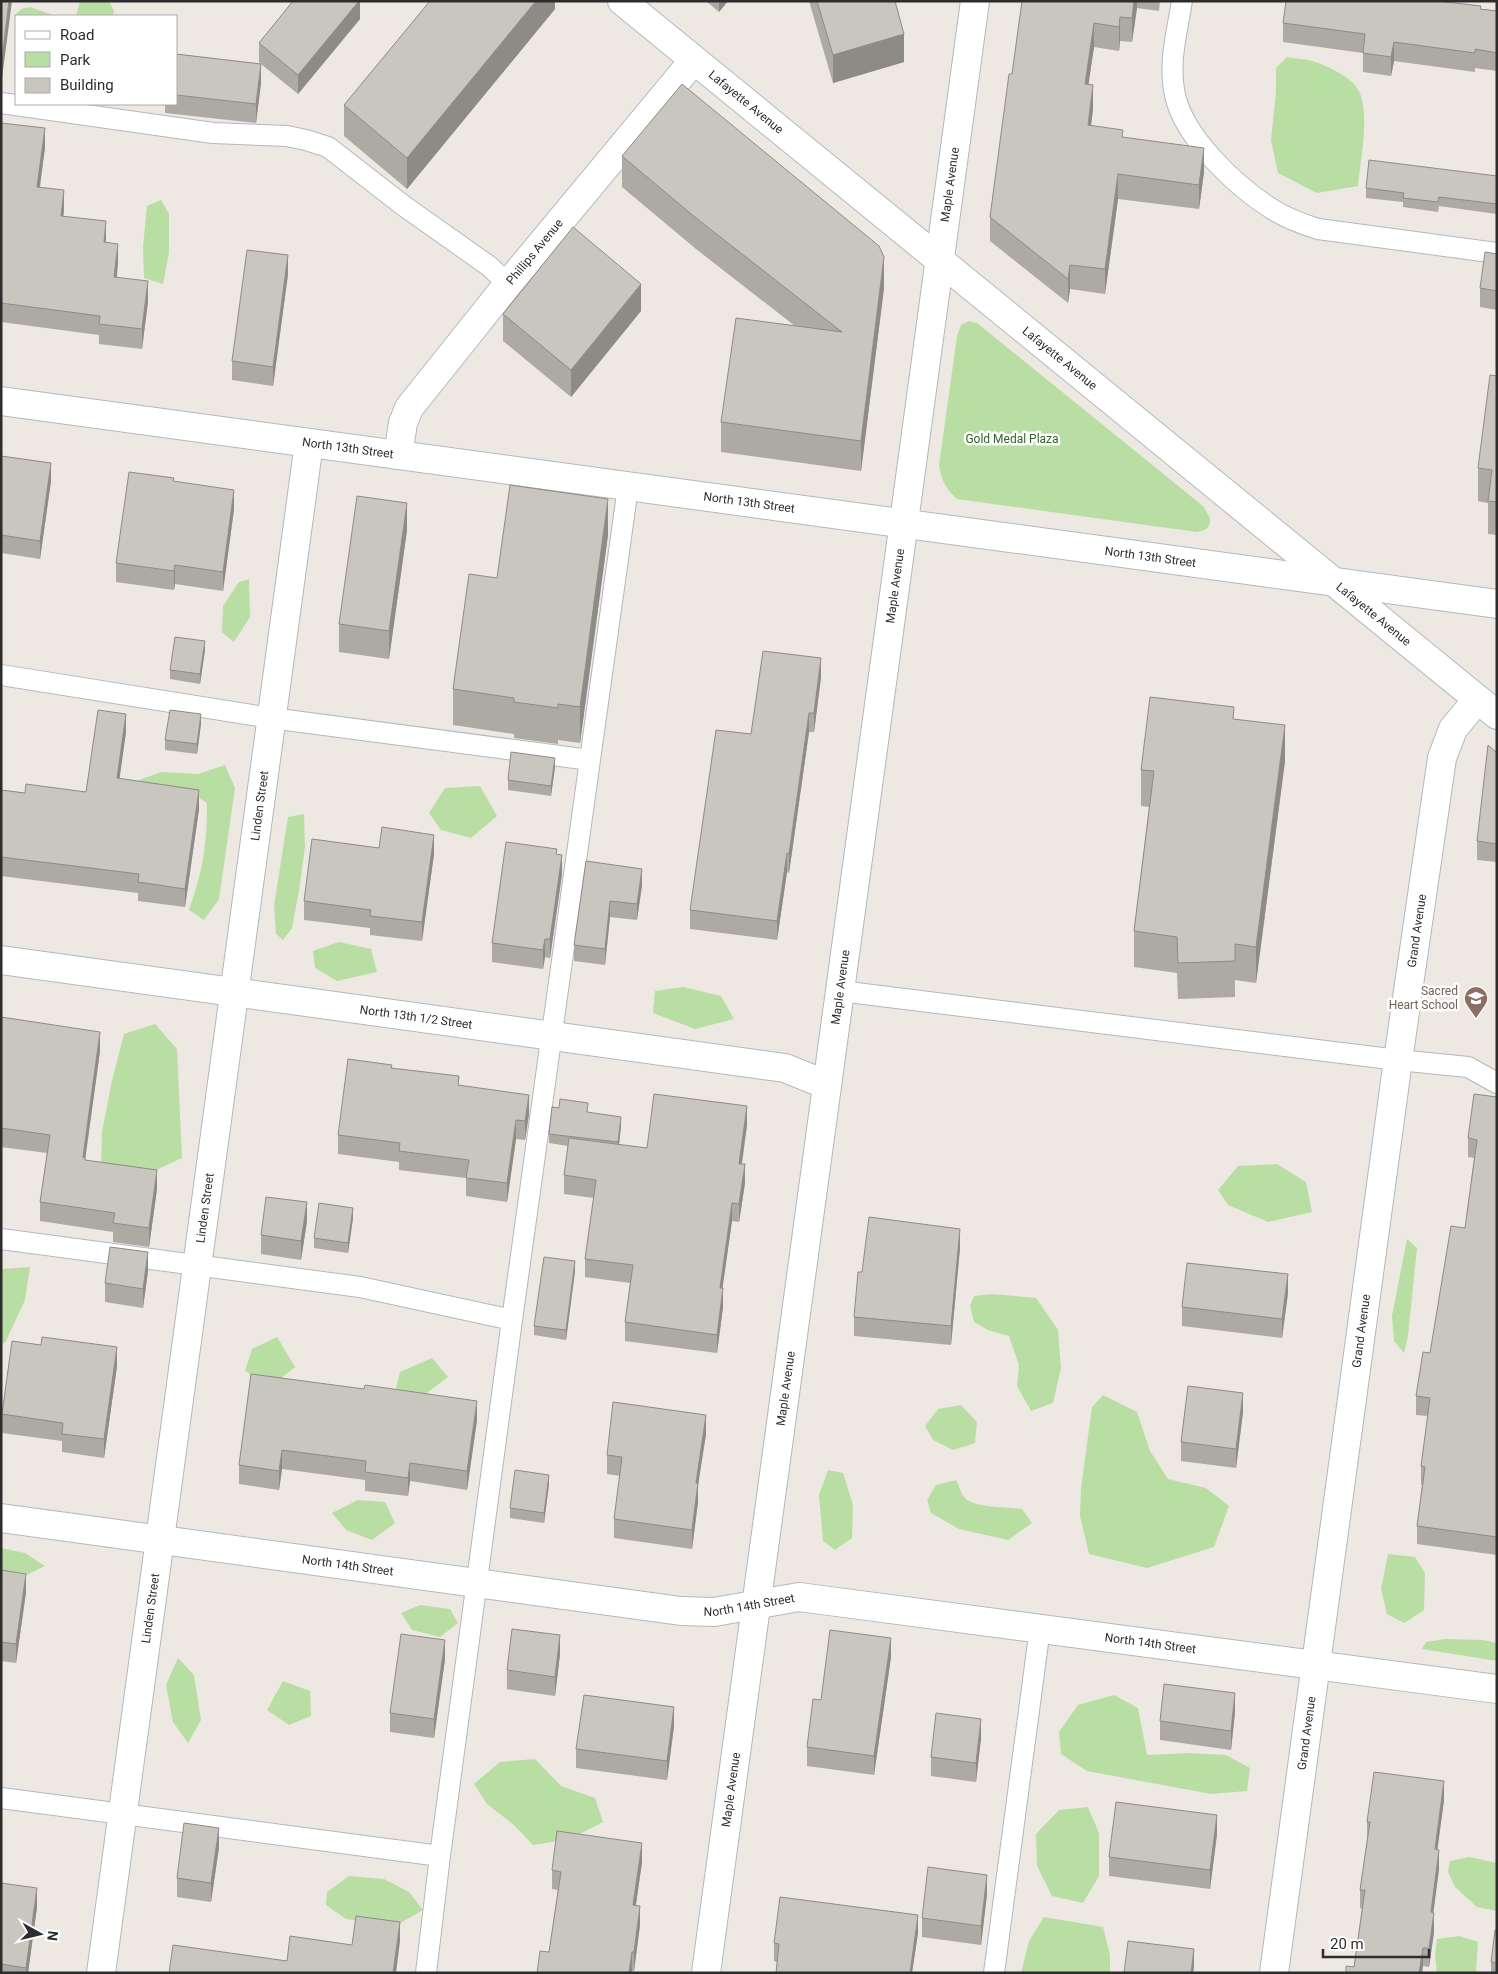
<svg xmlns="http://www.w3.org/2000/svg" width="1498" height="1974" viewBox="0 0 1498 1974" font-family="Roboto,sans-serif">
  <style>
    .green { fill: #b9dea3 }
    .lines { fill: none; stroke-linecap: round; stroke-linejoin: round }
    .lane-casing { stroke: #b5b7bf; stroke-width: 22 }
    .street-casing { stroke: #b5b7bf; stroke-width: 30 }
    .secondary-casing { stroke: #b5b7bf; stroke-width: 30 }
    .lane { stroke: #fff; stroke-width: 20 }
    .street { stroke: #fff; stroke-width: 28 }
    .secondary { stroke: #fff; stroke-width: 28 }
    .wall { fill: #adaaa4 }
    .shaded-wall { fill: #8d8b86 }
    .building { fill: #c9c6bf; stroke: #8d8b86 }
    .labels { text-anchor: middle; dominant-baseline: central; stroke-width: 5; stroke-linejoin: round; paint-order: stroke }
    .street-label { font-size: 12px; fill: #2d2d2d; stroke: #fff }
    .park-label { font-size: 12px; fill: #316522; stroke: #fff }
    .education-label { font-size: 12px; fill: #785e54; stroke: #fff; text-anchor: end }
  </style>
  <rect width="100%" height="100%" fill="#ede8e1"/>
  <path class="green" d="M80,1H109L114,11L113,16H76Z
    M30,7L53,15L54,16H16V21L15,15L21,9Z
    M1287,57C1297,59 1309,59 1318,63C1330,67 1345,75 1354,84C1373,103 1360,161 1358,186L1317,193L1278,173L1271,140L1276,92V68Z
    M161,200L169,214V253L163,284L144,278L143,247L147,206Z
    M969,321L977,323L1203,506L1210,518C1211,528 1205,531 1197,532L957,499C946,489 942,481 939,466L957,336L961,325Z
    M249,579L250,617L234,642L222,632L223,606L239,582Z
    M225,765L235,788L219,899L204,920L189,910C203,870 207,845 207,803L191,792L160,793L139,780L161,772L198,774Z
    M480,786L497,816L471,838L441,830L429,813L445,788Z
    M304,814L305,847L299,891L292,928L283,940L276,934L274,906L288,817Z
    M339,942L371,949L377,972L337,981L315,968L313,951Z
    M683,987L721,996L734,1019L695,1029L653,1013L655,991Z
    M155,1024L177,1049L182,1158L150,1173L101,1167L102,1132L111,1085L124,1034Z
    M1277,1164L1306,1182L1312,1212L1268,1222L1228,1205L1218,1190L1238,1166Z
    M1407,1239L1417,1248L1408,1336L1404,1353L1394,1341L1392,1316Z
    M30,1267L25,1300L5,1343L1,1344V1269Z
    M992,1294L1036,1298L1058,1330L1061,1368L1053,1403L1031,1411L1017,1386L1019,1365L1009,1336L988,1330L974,1322L970,1306L974,1296Z
    M277,1337L295,1367L270,1387L245,1371L252,1349Z
    M432,1358L448,1377L412,1404L396,1388L400,1372Z
    M1103,1395L1137,1412L1150,1451L1168,1479L1206,1488L1229,1506L1214,1547L1147,1568L1089,1554L1080,1516L1081,1488L1092,1407Z
    M961,1405L977,1422L975,1443L953,1450L933,1440L925,1426L938,1409Z
    M828,1470L843,1473L853,1505L852,1538L835,1550L823,1541L819,1495Z
    M956,1480C959,1486 961,1494 965,1498C974,1508 1008,1507 1022,1509L1032,1523L1008,1540L959,1529L931,1513L927,1500L936,1485Z
    M358,1500L385,1502L395,1523L372,1540L346,1530L332,1513Z
    M1,1548L25,1553L45,1566L20,1578L1,1576Z
    M1388,1554L1415,1557L1425,1573L1424,1610L1404,1623L1387,1614L1381,1589Z
    M420,1605L450,1609L458,1623L440,1637L412,1630L401,1613Z
    M1445,1639L1483,1640L1497,1643V1661L1422,1649L1426,1642Z
    M178,1658L194,1675L201,1720L188,1743L173,1722L166,1685Z
    M283,1681L310,1691L311,1716L289,1725L267,1710Z
    M1114,1695L1138,1708L1147,1755L1190,1753L1226,1755L1250,1768L1247,1791L1211,1794L1087,1771L1061,1754L1059,1732L1078,1705Z
    M535,1759L561,1786L595,1798L603,1822L570,1839L533,1845L513,1824L487,1804L474,1784L500,1762Z
    M1088,1807L1099,1833V1876L1083,1903L1052,1896L1037,1866L1036,1834L1059,1810Z
    M1469,1857L1497,1863V1911L1477,1907L1455,1887L1448,1872L1450,1861Z
    M349,1876L384,1879L409,1892L423,1910L395,1926L346,1919L326,1905L327,1892Z
    M1044,1917L1103,1927L1110,1955V1973H1021L1029,1941Z
    M1459,1936L1478,1942L1476,1970L1478,1973H1437L1435,1955L1437,1939Z"/>
  <g class="lines">
    <g class="lane-casing">
      <path id="lane" d="M1182,1C1177,32 1168,64 1175,95C1184,138 1237,187 1272,209C1286,218 1302,224 1318,229L1497,253
        M1,103L213,133L287,136L306,140L328,147L404,206L489,266L508,284
        M1,675L271,718L590,760
        M840,991L1398,1060L1468,1067L1497,1083
        M1,1239L360,1287L512,1320
        M1,1798L440,1856
        M426,1973L440,1856L512,1320L628,487
        M994,1973L1040,1628"/>
    </g>
    <g class="street-casing">
      <g id="street">
        <path id="s1" d="M398,455L403,423L409,408L508,284L694,60"/>
        <path id="s2" d="M1,960L785,1068L827,1085"/>
        <path id="s3" d="M1,1518L681,1611L714,1612L799,1597L1497,1689"/>
        <path id="s4" d="M101,1973L309,443"/>
        <path id="s5" d="M1274,1973L1398,1060L1442,758L1453,729L1477,700"/>
      </g>
    </g>
    <g class="secondary-casing">
      <g id="secondary">
        <path id="s6" d="M622,1L1497,715"/>
        <path id="s7" d="M1,401L1497,604"/>
        <path id="s8" d="M706,1973L975,1"/>
      </g>
    </g>
    <use href="#lane" class="lane"/>
    <use href="#street" class="street"/>
    <use href="#secondary" class="secondary"/>
  </g>
  <path class="wall" d="M360,1V19L298,94L261,64V83L256,123L165,113V104H176V54L261,64L259,62V43Z
    M555,1V9L407,189L344,136V105Z
    M706,1H728L719,12Z
    M809,1H895L904,62L833,83Z
    M1022,1H1160L1159,11L1137,8L1132,42L1120,41L1119,51L1094,47L1088,84L1093,109L1091,126L1123,137L1204,172L1199,209L1118,199L1105,294L1070,289L1068,303L990,241V217L1012,74Z
    M1481,9L1497,11V71L1475,68V72L1394,61L1391,76L1363,72V53L1283,42V23Z
    M1,123L45,147L40,187L64,210L63,217L106,242L118,263L117,277L148,301L142,349L99,344V335L1,322Z
    M622,156L884,288L861,471L721,452V422L795,326L696,249L622,187Z
    M1497,176V214L1439,206L1438,212L1403,207V202L1366,198V188Z
    M1497,254V310L1480,307V288Z
    M288,274L273,386L232,380V361Z
    M641,311L571,397L503,341V314Z
    M1497,376V535L1488,534V503L1478,501V468Z
    M1,456L51,481L40,559L1,553Z
    M174,481L234,509L223,591L175,584L174,590L116,582V563Z
    M407,530L389,659L339,652V624Z
    M608,535L580,743L558,740V744L514,738V734L453,725V689L497,578Z
    M205,650L200,684L170,679V670Z
    M821,677L814,732H809L789,873L787,872L777,940L690,929V910L751,734Z
    M1234,719L1285,761L1256,983L1235,980V997L1178,999L1177,973L1134,967V931L1149,807L1141,806V770Z
    M201,724L197,754L165,750V740Z
    M126,732L119,779L199,809L185,907L138,901V893L1,876V790L25,793L86,792Z
    M1497,753V862L1477,860V841Z
    M555,767L551,796L508,790V780Z
    M379,848L434,854L422,941L370,935V928L304,920V901Z
    M557,854L562,874L550,958L545,957L543,969L492,962V943Z
    M586,861L642,885L637,920L610,917L605,965L574,961V945Z
    M1,1017L100,1051L85,1160L157,1189L149,1247L113,1242V1232L40,1221V1202L47,1153L1,1147Z
    M392,1068L459,1085L529,1114L525,1140L516,1139L507,1202L466,1196V1178L399,1170V1162L338,1154V1135Z
    M1497,1097V1555L1417,1544V1526L1422,1485H1421V1466L1428,1416L1416,1415V1396L1430,1353L1465,1228L1474,1158L1468,1157V1138Z
    M588,1112L621,1126L619,1145L647,1148L747,1125L742,1164L745,1183L739,1222L732,1221L722,1288L723,1307L717,1353L625,1341V1322L630,1283L585,1277V1259L594,1198L564,1194V1175L568,1146L549,1143V1134Z
    M353,1218L348,1253L314,1248V1238Z
    M307,1221L301,1260L261,1254V1235Z
    M960,1248L951,1345L854,1336V1317L862,1272Z
    M148,1271L143,1308L105,1302V1283Z
    M575,1271L566,1340L534,1335V1326Z
    M1288,1293L1282,1338L1182,1326V1307Z
    M117,1366L104,1458L62,1452V1441L2,1433V1414Z
    M251,1374L477,1420L467,1490L410,1481L408,1496L365,1491V1480L282,1469L279,1490L239,1484V1465Z
    M1243,1412L1236,1468L1181,1461V1442Z
    M706,1434L698,1485V1502L692,1549L614,1538V1519L620,1476L607,1474V1455Z
    M549,1484L544,1523L510,1518V1508Z
    M1,1570L26,1592L16,1663L1,1661Z
    M560,1654L555,1696L507,1689V1670Z
    M891,1657L874,1775L807,1766V1747L821,1700Z
    M445,1659L434,1738L390,1732V1713Z
    M1235,1712L1231,1750L1160,1740V1721Z
    M674,1726L667,1780L576,1768V1749Z
    M981,1738L976,1782L931,1776V1757Z
    M1444,1800L1437,1849L1439,1869L1433,1913L1434,1932L1429,1967L1423,1966L1422,1973H1346L1354,1967L1362,1909L1360,1908V1890L1367,1840V1822Z
    M1217,1834L1210,1889L1109,1876V1857Z
    M219,1847L211,1902L177,1897V1878Z
    M642,1862L636,1905L640,1925L634,1971H632V1973H537L549,1952L558,1890L552,1889V1870Z
    M1,1883L37,1907L28,1973H1Z
    M987,1894L981,1945L922,1937V1918Z
    M1497,1930V1973L1491,1972V1962Z
    M918,1933L912,1973H776L777,1962L774,1961V1943Z"/>
  <path class="shaded-wall" d="M9,1H12L1,86V67Z
    M359,1H360V19L298,94V75Z
    M536,1H555V9L407,189V158Z
    M719,1H728L719,12Z
    M1134,1H1137V8L1132,42V18Z
    M1120,17V41L1119,51V27Z
    M1094,23V47L1085,108V84Z
    M904,34V62L833,83V55Z
    M1394,42V61L1391,76V57Z
    M261,64V83L256,123V104Z
    M1093,85V109L1088,149V125Z
    M45,128V147L37,207V187Z
    M1204,148V172L1199,209V185Z
    M1118,174V199L1105,294V269Z
    M64,190V210L61,236V216Z
    M106,221V241L104,261V242Z
    M118,244V263L114,297V277Z
    M288,255V274L273,386V367Z
    M884,257V288L861,471V441Z
    M1070,265V289L1068,303V279Z
    M148,281V301L142,349V329Z
    M641,284V311L571,397V370Z
    M51,463V481L40,559V541Z
    M234,490V509L223,591V572Z
    M608,499V535L580,743V707Z
    M407,503V530L389,659V631Z
    M175,565V584L174,590V571Z
    M205,641V650L200,684V674Z
    M821,658V677L814,732V713Z
    M809,713V732L789,873V854Z
    M126,714V732L117,797V778Z
    M201,714V724L197,754V744Z
    M1285,725V761L1256,983V947Z
    M555,758V767L551,796V786Z
    M199,790V809L185,907V889Z
    M434,835V854L422,941V922Z
    M787,853V872L777,940V921Z
    M562,855V874L550,958V939Z
    M642,869V885L637,920V904Z
    M610,901V917L605,965V949Z
    M545,939V957L543,969V950Z
    M100,1032V1051L85,1160L83,1157Z
    M529,1095V1114L525,1140V1121Z
    M747,1106V1125L739,1182V1164Z
    M621,1117V1126L618,1152V1142Z
    M516,1120V1139L507,1202V1183Z
    M745,1164V1183L739,1222V1204Z
    M157,1170V1189L149,1247V1228Z
    M307,1202V1221L301,1260V1241Z
    M732,1203V1221L720,1306V1288Z
    M353,1208V1218L348,1253V1243Z
    M960,1229V1248L951,1345V1326Z
    M148,1252V1271L143,1308V1289Z
    M575,1261V1271L566,1340V1330Z
    M1288,1274V1293L1282,1338V1319Z
    M723,1288V1307L717,1353V1335Z
    M117,1347V1366L104,1458V1439Z
    M1243,1393V1412L1236,1468V1449Z
    M477,1401V1420L467,1490V1471Z
    M706,1415V1434L698,1485V1502L692,1549V1530L696,1483Z
    M282,1450V1469L279,1490V1471Z
    M410,1463V1481L408,1496V1478Z
    M549,1475V1484L544,1523V1513Z
    M26,1574V1592L16,1663V1644Z
    M560,1635V1654L555,1696V1677Z
    M891,1638V1657L874,1775V1756Z
    M445,1640V1659L434,1738V1719Z
    M1235,1693V1712L1231,1750V1731Z
    M674,1707V1726L667,1780V1761Z
    M981,1719V1738L976,1782V1763Z
    M1444,1781V1800L1435,1868V1849Z
    M1217,1815V1834L1210,1889V1870Z
    M219,1828V1847L211,1902V1883Z
    M642,1843V1862L633,1924V1905Z
    M1439,1850V1869L1431,1931V1912Z
    M987,1875V1894L981,1945V1926Z
    M37,1888V1907L28,1973H26V1968Z
    M640,1906V1925L634,1971V1952Z
    M1434,1913V1932L1429,1967V1948Z
    M918,1915V1933L912,1973H910Z
    M400,1922V1941L396,1973H393Z
    M1423,1948V1966L1422,1973H1419Z
    M1194,1949V1968L1193,1973H1191Z
    M632,1952V1973H629Z"/>
  <path class="building" d="M1,1H9L1,67Z
    M293,1H359L298,75L259,43Z
    M430,1H536L407,158L344,105Z
    M817,1H895L904,34L833,55Z
    M1022,1H1134L1132,18L1120,17L1119,27L1094,23L1085,84L1093,85L1088,125L1123,130L1122,137L1204,148L1199,185L1118,174L1105,269L1070,265L1068,279L990,217L1009,74H1012Z
    M1286,1H1438L1481,6L1480,9L1497,11V53L1475,49V53L1394,42L1391,57L1363,53L1365,34L1283,23Z
    M176,54L261,64L256,104L176,95Z
    M682,84L879,246L884,257L861,441L721,422L736,318L842,332L696,218L622,156Z
    M1,123L45,128L37,187L64,190L61,216L106,221L104,242L118,244L114,277L148,281L142,329L99,324L100,316L1,303Z
    M1369,160L1497,176V204L1439,197L1438,202L1403,198L1404,193L1366,188Z
    M573,227L641,284L571,370L503,314Z
    M247,250L288,255L273,367L232,361Z
    M1485,252L1497,254V291L1480,288Z
    M1490,375L1497,376V502L1488,501L1492,470L1478,468Z
    M1,456L51,463L40,541L1,535Z
    M129,472L174,478L173,481L234,490L223,572L175,565L174,571L116,563Z
    M510,485L608,499L580,707L558,704V708L514,702V698L453,689L469,574L497,578Z
    M357,496L407,503L389,631L339,624Z
    M175,637L205,641L200,674L170,670Z
    M763,651L821,658L814,713H809L789,854L787,853L777,921L690,910L716,730L751,734Z
    M1150,697L1234,707L1233,719L1285,725L1256,947L1235,944V961L1178,963L1177,937L1134,931L1154,771L1141,770Z
    M98,710L126,714L117,778L199,790L185,889L138,882L139,874L1,857V790L25,793L26,784L86,792Z
    M170,710L201,714L197,744L165,740Z
    M1488,745L1497,753V844L1477,841Z
    M511,752L555,758L551,786L508,780Z
    M382,827L434,835L422,922L370,916L371,910L304,901L312,839L379,848Z
    M506,842L557,849L556,854L562,855L550,939H545L543,950L492,943Z
    M586,861L642,869L637,904L610,901L605,949L574,945Z
    M1,1017L100,1032L83,1157L85,1158V1160L157,1170L149,1228L113,1223L115,1213L40,1202L50,1135L1,1128Z
    M348,1059L392,1065L391,1068L459,1076L458,1085L529,1095L525,1121L516,1120L507,1183L466,1178L469,1160L399,1151L400,1143L338,1135Z
    M654,1094L747,1106L739,1164H745L739,1204L732,1203L720,1288H723L717,1335L625,1322L633,1265L585,1259L596,1180L564,1175L569,1138L647,1148Z
    M1474,1094L1497,1097V1537L1417,1526L1425,1467L1421,1466L1430,1398L1416,1396L1423,1352L1430,1353L1451,1226L1465,1228L1477,1140L1468,1138Z
    M560,1099L588,1103L587,1112L621,1117L618,1142L549,1134L552,1107L559,1108Z
    M266,1197L307,1202L301,1241L261,1235Z
    M319,1203L353,1208L348,1243L314,1238Z
    M869,1217L960,1229L951,1326L854,1317L858,1272H862Z
    M110,1247L148,1252L143,1289L105,1283Z
    M544,1257L575,1261L566,1330L534,1326Z
    M1187,1263L1288,1274L1282,1319L1182,1307Z
    M42,1337L117,1347L104,1439L62,1434L63,1423L2,1414L12,1341L41,1345Z
    M251,1374L364,1389L365,1385L477,1401L467,1471L410,1463L408,1478L365,1472L366,1461L282,1450L279,1471L239,1465Z
    M1188,1386L1243,1393L1236,1449L1181,1442Z
    M613,1402L706,1415L696,1483H698L692,1530L614,1519L622,1457L607,1455Z
    M515,1470L549,1475L544,1513L510,1508Z
    M1,1570L26,1574L16,1644L1,1642Z
    M512,1629L560,1635L555,1677L507,1670Z
    M830,1630L891,1638L874,1756L807,1747L813,1699L821,1700Z
    M401,1634L445,1640L434,1719L390,1713Z
    M1164,1684L1235,1693L1231,1731L1160,1721Z
    M584,1695L674,1707L667,1761L576,1749Z
    M936,1713L981,1719L976,1763L931,1757Z
    M1374,1772L1444,1781L1435,1849L1439,1850L1431,1912L1434,1913L1429,1948H1423L1419,1973H1346V1966L1354,1967L1365,1890H1360L1370,1822H1367Z
    M1116,1802L1217,1815L1210,1870L1109,1857Z
    M184,1823L219,1828L211,1883L177,1878Z
    M557,1831L642,1843L633,1905L640,1906L634,1952H632L629,1973H537L540,1951L549,1952L561,1872L552,1870Z
    M928,1867L987,1875L981,1926L922,1918Z
    M1,1883L37,1888L26,1968L1,1964Z
    M780,1897L918,1915L910,1973H776L779,1944L774,1943Z
    M356,1916L400,1922L393,1973H169L173,1945L287,1961L290,1936L352,1945Z
    M1495,1930H1497V1963L1491,1962Z
    M1128,1941L1194,1949L1191,1973H1124Z"/>
  <defs>
    <g id="school-pin" transform="scale(1.25)"><path d="M0 17L-7.5 6A9.5 9.5 0 1 1 7.5 6Z" fill="#8d6e63" stroke="#fff"/><path d="M0-5L7-2L0 1L-7-2ZM-4 1L0 2.5L4 1V4Q0 6-4 4Z" fill="#fff"/></g>
  </defs>
  <g fill-rule="evenodd">
    <use href="#school-pin" x="1476" y="998"/>
  </g>
  <g class="labels">
    <g class="street-label">
      <text stroke="none"><textPath href="#s6" startOffset="160">Lafayette Avenue</textPath></text>
      <text stroke="none"><textPath href="#s8" startOffset="1805">Maple Avenue</textPath></text>
      <text stroke="none"><textPath href="#s1" startOffset="249">Phillips Avenue</textPath></text>
      <text stroke="none"><textPath href="#s6" startOffset="565">Lafayette Avenue</textPath></text>
      <text stroke="none"><textPath href="#s7" startOffset="350">North 13th Street</textPath></text>
      <text stroke="none"><textPath href="#s7" startOffset="755">North 13th Street</textPath></text>
      <text stroke="none"><textPath href="#s7" startOffset="1160">North 13th Street</textPath></text>
      <text stroke="none"><textPath href="#s8" startOffset="1400">Maple Avenue</textPath></text>
      <text stroke="none"><textPath href="#s6" startOffset="970">Lafayette Avenue</textPath></text>
      <text stroke="none"><textPath href="#s4" startOffset="1178">Linden Street</textPath></text>
      <text stroke="none"><textPath href="#s5" startOffset="1052">Grand Avenue</textPath></text>
      <text stroke="none"><textPath href="#s8" startOffset="995">Maple Avenue</textPath></text>
      <text stroke="none"><textPath href="#s2" startOffset="419">North 13th 1/2 Street</textPath></text>
      <text stroke="none"><textPath href="#s4" startOffset="772">Linden Street</textPath></text>
      <text stroke="none"><textPath href="#s5" startOffset="648">Grand Avenue</textPath></text>
      <text stroke="none"><textPath href="#s8" startOffset="590">Maple Avenue</textPath></text>
      <text stroke="none"><textPath href="#s3" startOffset="350">North 14th Street</textPath></text>
      <text stroke="none"><textPath href="#s3" startOffset="755">North 14th Street</textPath></text>
      <text stroke="none"><textPath href="#s4" startOffset="368">Linden Street</textPath></text>
      <text stroke="none"><textPath href="#s3" startOffset="1160">North 14th Street</textPath></text>
      <text stroke="none"><textPath href="#s5" startOffset="242">Grand Avenue</textPath></text>
      <text stroke="none"><textPath href="#s8" startOffset="185">Maple Avenue</textPath></text>
    </g>
    <g class="park-label">
      <text x="1012" y="439">Gold Medal Plaza</text>
    </g>
    <g class="education-label">
      <text x="1458" y="991">Sacred<tspan x="1458" dy="14">Heart School</tspan></text>
    </g>
  </g>
  <rect width="1498" height="1974" fill="none" stroke="#2d2d2d" stroke-width="5"/>
  <rect x="15" y="15" width="162" height="90" fill="#ffffff" stroke="#ababab"/>
  <rect x="25" y="31" width="25" height="8" fill="#ffffff" stroke="#ababab"/>
  <text x="60" y="40" font-size="15" fill="#2d2d2d">Road</text>
  <rect x="25" y="52" width="25" height="15" fill="#b9dea3" stroke="#ababab"/>
  <text x="60" y="65" font-size="15" fill="#2d2d2d">Park</text>
  <rect x="25" y="78" width="25" height="15" fill="#c9c6bf" stroke="#ababab"/>
  <text x="60" y="90" font-size="15" fill="#2d2d2d">Building</text>
  <g transform="translate(40 1934) rotate(98)" stroke="#ffffff" stroke-width="4" paint-order="stroke">
  <path d="M0-4L9 19L0 12L-9 19Z" fill="#2d2d2d"/>
  <text y="-8" font-size="14" font-weight="bold" text-anchor="middle" fill="#2d2d2d">N</text>
  </g>
  <path d="M1323 1949v8h106v-8" fill="none" stroke="#2d2d2d" stroke-width="2.5"/>
  <text x="1330" y="1949" font-size="15" fill="#2d2d2d" stroke="#ffffff" stroke-width="4" paint-order="stroke">20 m</text>
</svg>
